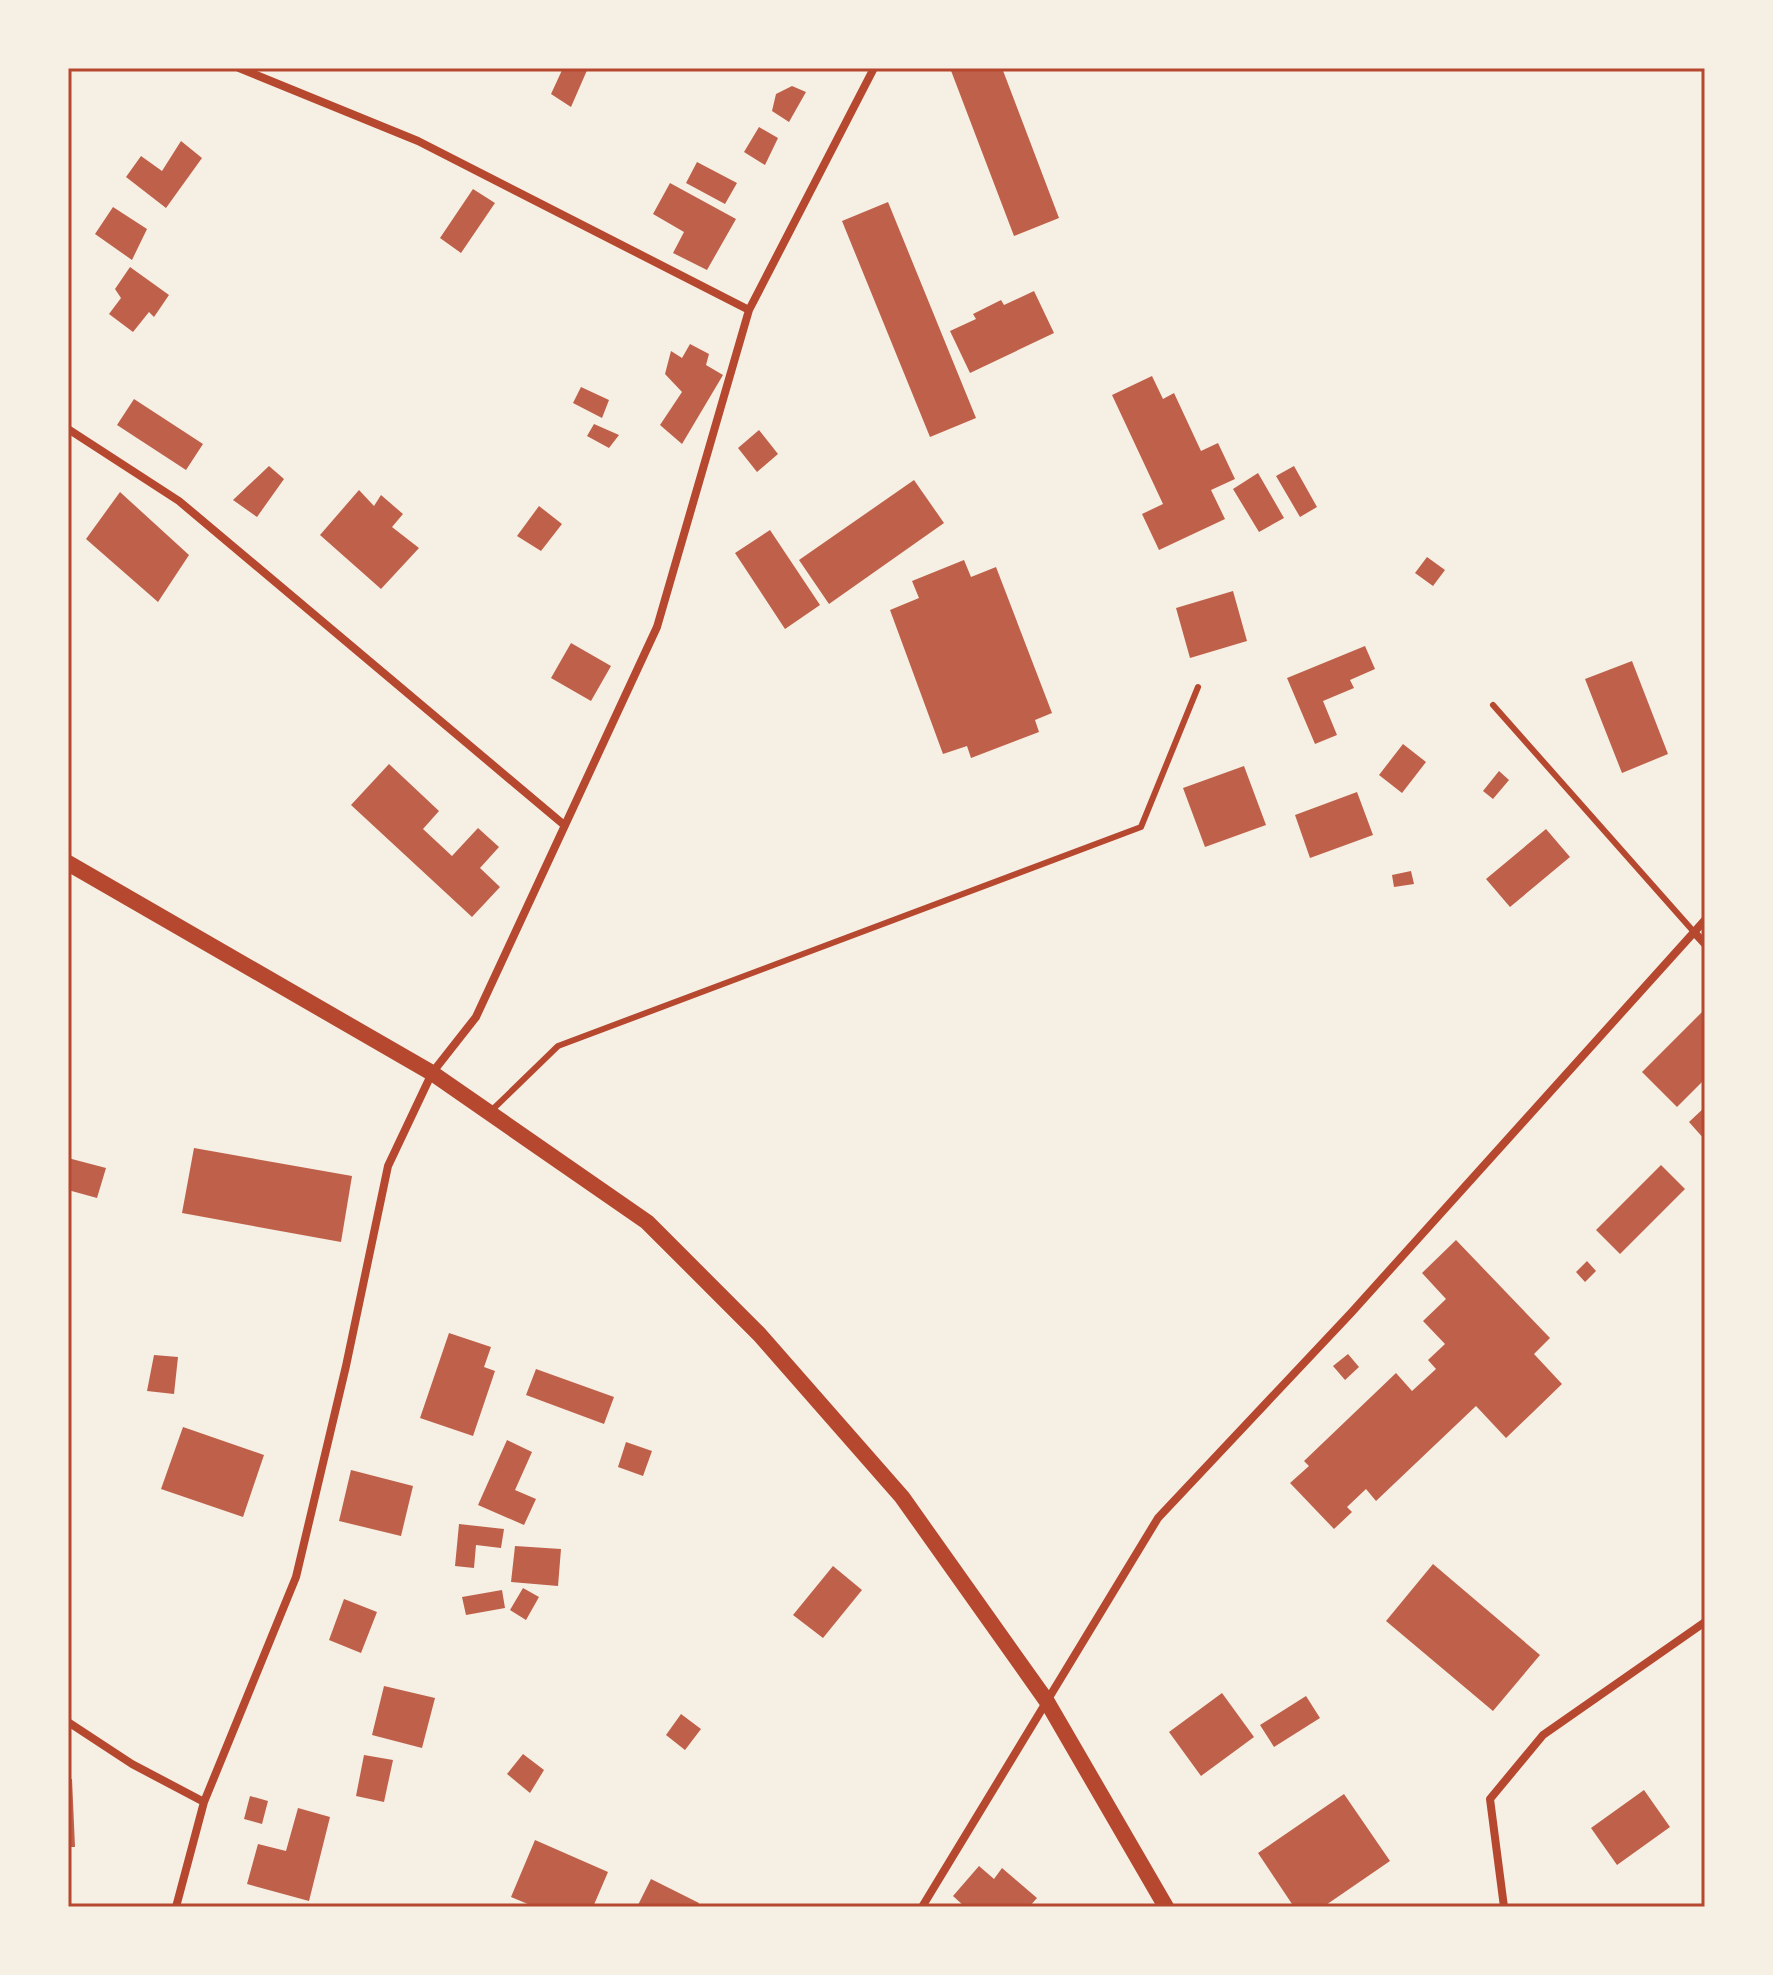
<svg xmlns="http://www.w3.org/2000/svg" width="1773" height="1975" viewBox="0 0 1773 1975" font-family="'DM Sans',sans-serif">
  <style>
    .building { fill: #bf614a }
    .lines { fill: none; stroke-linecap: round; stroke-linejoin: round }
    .service { stroke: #b5482f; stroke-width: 6 }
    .minor { stroke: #b5482f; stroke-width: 8 }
    .secondary { stroke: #b5482f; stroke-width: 16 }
    .neatline { fill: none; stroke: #b5482f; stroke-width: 3 }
  </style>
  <rect width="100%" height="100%" fill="#f6efe4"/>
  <path class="building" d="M563,68H588L571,107L551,94Z
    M950,68H1002L1059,218L1014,236Z
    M792,86L806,92L789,122L772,111L776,94Z
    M759,127L778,138L765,165L744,152Z
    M181,141L202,158L166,208L126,177L141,156L162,171Z
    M697,162L737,183L725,204L686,183Z
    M670,183L736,219L707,270L673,253L684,232L653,214Z
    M473,189L495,203L461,253L440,238Z
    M888,202L976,418L930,437L842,221Z
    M113,207L147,229L132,260L95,234Z
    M130,267L169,295L154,317L149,312L133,332L109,314L121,298L115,289Z
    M1034,291L1054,333L970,373L950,331L976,319L973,314L1001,300L1004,305Z
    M690,344L709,354L706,365L723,375L682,444L660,425L682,392L665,374L671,351L682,358Z
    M1152,376L1163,399L1174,393L1201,451L1218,443L1235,479L1211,490L1225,519L1159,550L1142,514L1163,504L1112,395Z
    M581,387L609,400L602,418L573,403Z
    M134,399L203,444L186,470L117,425Z
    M594,424L619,435L609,448L587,436Z
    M759,430L778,454L757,472L738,448Z
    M269,466L284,479L257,517L233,500Z
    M1294,466L1317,507L1300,517L1276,476Z
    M1258,473L1284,518L1259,532L1233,489Z
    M914,480L944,523L829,604L799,560Z
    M359,490L374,506L381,495L403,514L392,527L419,548L381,589L320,535Z
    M120,492L189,555L158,602L86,539Z
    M539,506L562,524L541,551L517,536Z
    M770,530L820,605L785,629L735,553Z
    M1427,557L1445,570L1433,586L1415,573Z
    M964,560L971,577L996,567L1052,713L1035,720L1039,732L971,758L967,746L943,754L890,610L919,598L912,581Z
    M1233,591L1247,641L1190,658L1176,608Z
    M571,643L611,666L591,701L551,678Z
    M1365,646L1375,669L1350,680L1354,688L1323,701L1337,735L1315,744L1287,678Z
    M1632,661L1668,754L1622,773L1585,679Z
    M1403,744L1426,762L1402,793L1379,775Z
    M389,764L439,811L423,829L452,856L478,828L499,847L480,868L500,887L472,917L351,805Z
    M1244,766L1266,825L1205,847L1183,788Z
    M1499,771L1509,780L1493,799L1483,791Z
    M1357,792L1373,835L1310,858L1295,815Z
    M1546,829L1570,857L1510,907L1486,879Z
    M1411,871L1414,884L1394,887L1392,875Z
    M1705,1009V1079L1677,1107L1642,1072Z
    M1705,1107V1140L1689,1122Z
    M194,1148L352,1176L341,1242L182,1213Z
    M68,1158L106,1168L97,1198L68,1190Z
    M1661,1165L1685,1189L1620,1254L1596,1230Z
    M1456,1240L1550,1338L1534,1354L1562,1384L1506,1438L1476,1406L1376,1501L1366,1489L1347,1507L1352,1512L1334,1529L1290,1483L1309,1466L1304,1461L1396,1373L1412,1391L1436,1369L1428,1360L1445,1344L1423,1321L1446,1299L1422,1273Z
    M1587,1261L1596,1271L1585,1282L1576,1272Z
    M449,1333L491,1347L484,1367L495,1371L473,1436L420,1418Z
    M1348,1354L1359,1367L1345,1380L1333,1366Z
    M154,1355L178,1357L174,1394L147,1391Z
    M536,1369L614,1397L604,1424L526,1395Z
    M183,1427L264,1455L243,1517L161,1489Z
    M507,1440L532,1452L515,1490L536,1499L524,1525L478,1505Z
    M626,1442L652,1451L643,1476L618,1467Z
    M351,1470L413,1486L401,1536L339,1521Z
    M459,1524L504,1529L501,1548L476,1545L474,1568L455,1566Z
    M515,1546L561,1549L558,1586L511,1582Z
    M1433,1564L1540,1655L1493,1711L1386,1621Z
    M833,1566L862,1590L823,1638L793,1615Z
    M523,1588L539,1597L526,1620L510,1610Z
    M502,1590L505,1608L466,1615L462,1597Z
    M344,1599L377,1612L361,1653L329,1640Z
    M384,1686L435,1698L422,1748L372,1735Z
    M1222,1693L1254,1737L1201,1776L1169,1732Z
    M1306,1696L1320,1718L1274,1747L1260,1725Z
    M681,1714L701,1729L685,1750L666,1735Z
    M523,1754L544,1770L530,1793L507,1774Z
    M364,1755L393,1760L384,1802L356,1796Z
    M68,1779H72L75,1847H68Z
    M1644,1790L1670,1827L1617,1865L1591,1828Z
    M1344,1794L1390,1861L1323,1907H1294L1258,1853Z
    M250,1796L268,1801L262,1824L244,1819Z
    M298,1808L330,1817L309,1901L247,1884L258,1844L286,1851Z
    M535,1840L608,1872L593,1907H535L511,1897Z
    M979,1866L994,1879L1002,1868L1037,1898L1029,1907H965L953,1896Z
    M651,1879L699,1903L697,1907H637Z"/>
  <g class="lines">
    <path class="service" d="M1493,705L1694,932
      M491,1111L558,1046L1141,827L1198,687"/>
    <path class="minor" d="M239,68L418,141L749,310
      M68,429L179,501L563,824
      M1694,932L1705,944
      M68,1722L132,1764L204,1802
      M176,1907L204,1802L296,1577L346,1366L388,1166L432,1073L476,1017L657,627L749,310L874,68
      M922,1907L1158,1518L1351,1313L1705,920
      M1504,1907L1490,1799L1543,1735L1705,1622"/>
    <path class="secondary" d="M68,863L432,1073L647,1222L759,1334L902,1497L1046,1700L1166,1907"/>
  </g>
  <rect width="1773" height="1975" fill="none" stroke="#f6efe4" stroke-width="140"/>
  <rect x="70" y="70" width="1633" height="1835" class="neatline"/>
</svg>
